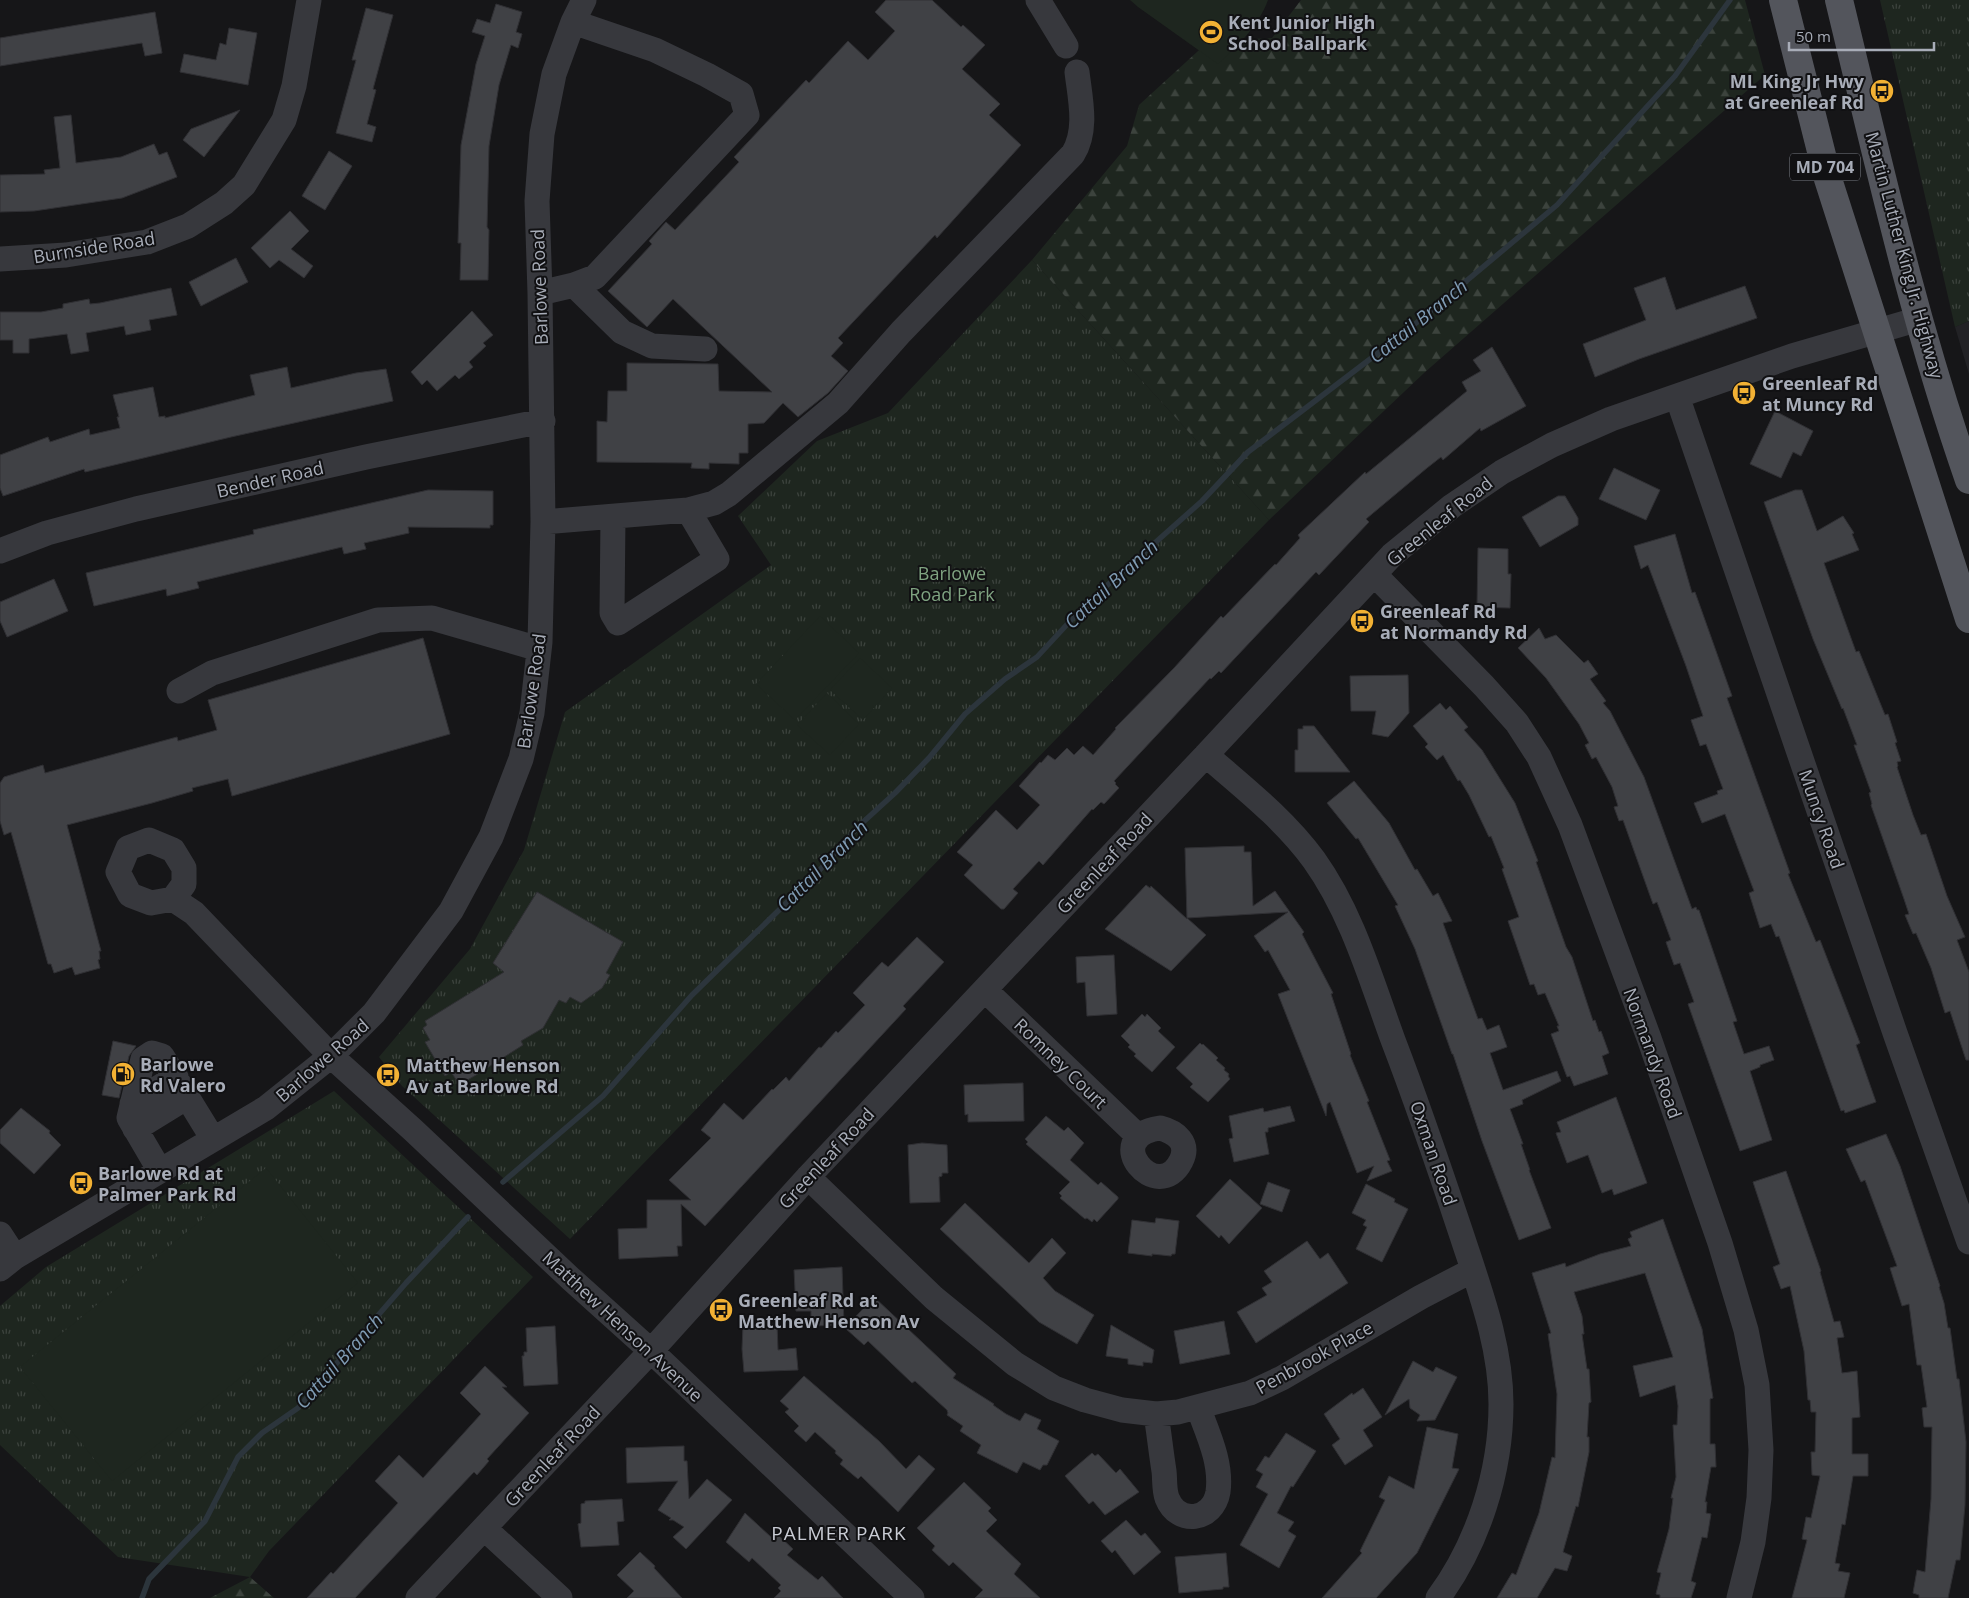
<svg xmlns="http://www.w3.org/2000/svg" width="1969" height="1598" viewBox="0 0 1969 1598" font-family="'Open Sans',sans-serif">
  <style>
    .built { fill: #222225 }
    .grass { fill: url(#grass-tufts) }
    .forest { fill: url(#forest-firs) }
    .pitch { fill: #1e261f }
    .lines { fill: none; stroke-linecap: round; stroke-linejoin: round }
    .stream { stroke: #2c353c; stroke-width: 5.5 }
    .building { fill: #404145; stroke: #303034 }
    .minor { stroke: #37383d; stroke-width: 25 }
    .major { stroke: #53555c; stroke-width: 28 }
    .labels { text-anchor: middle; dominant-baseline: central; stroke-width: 4; stroke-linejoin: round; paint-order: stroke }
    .shield { fill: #111113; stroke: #7b7e86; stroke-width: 1 }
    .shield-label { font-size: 16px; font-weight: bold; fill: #a8adb8 }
    .poi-label { font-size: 18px; font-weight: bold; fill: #a8adb8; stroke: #111113; text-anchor: start }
    .street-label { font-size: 18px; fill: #a8adb8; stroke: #111113 }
    .park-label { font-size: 18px; fill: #7fa381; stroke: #111113 }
    .water-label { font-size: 19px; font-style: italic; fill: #7f9bb3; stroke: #111113 }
    .neighbourhood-label { font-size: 19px; letter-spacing: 1px; fill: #c9ccd4; stroke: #111113 }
  </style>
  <defs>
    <pattern id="grass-tufts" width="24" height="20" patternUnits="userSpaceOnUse" patternTransform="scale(1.25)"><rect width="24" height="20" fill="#1e261f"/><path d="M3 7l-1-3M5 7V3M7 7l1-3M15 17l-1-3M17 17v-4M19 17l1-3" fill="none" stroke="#3c433d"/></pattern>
    <pattern id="forest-firs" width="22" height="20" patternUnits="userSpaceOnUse" patternTransform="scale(1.25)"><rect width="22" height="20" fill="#1e261f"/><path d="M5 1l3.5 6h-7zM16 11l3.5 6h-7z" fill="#3c433d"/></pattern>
  </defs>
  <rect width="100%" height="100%" fill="#161618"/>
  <path class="built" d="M1969,321V374L1955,327Z"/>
  <path class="grass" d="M1880,0H1969V321L1955,327Z
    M1032,260L1269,520L570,1239L402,1086L379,1057L470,949L524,850L565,712L771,565L738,516L817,441L888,413Z
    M334,1091L533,1277L269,1551L250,1577L118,1557L0,1445V1306L46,1267Z"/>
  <path class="forest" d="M1301,0H1745L1765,75L1424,373L1269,520L1032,260L1127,146L1139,105L1209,41L1272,38Z
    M250,1577L274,1598H210Z"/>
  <path class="pitch" d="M1130,0H1268C1259,25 1238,46 1218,64L1138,7Z
    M820,616L859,653L795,720L756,684Z
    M860,658L892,688L863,720L830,690Z
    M827,693L859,724L830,755L797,725Z
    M266,1168L358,1283L112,1481L20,1367Z"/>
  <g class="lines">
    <path class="stream" d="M503,1182L603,1096L692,995L817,873L861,824L895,793L929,758L965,714L1005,679L1037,657L1085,605L1202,501L1248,452L1403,334L1557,205L1675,76L1730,0
      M142,1598L149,1579L205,1521L238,1457L262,1433L298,1408L406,1283L468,1217"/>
  </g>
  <path class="building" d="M886,0H932L961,27L963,25L985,45L962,69L1000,104L989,115L1021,145L937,238L935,235L838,338L843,343L831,356L848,371L828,393L798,417L783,403L764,423L748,424V453H739V464L709,463V469L691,468L692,463L597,462V421L607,422L608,391H627V363L718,364L719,391L772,392L673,299L647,327L608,291L652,244L649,241L666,222L675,230L739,162L734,157L806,80L809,83L848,41L868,60L895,31L875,12Z
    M496,4L522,12L516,32L522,34L518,48L511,45L499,85L489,146L487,227L489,230L488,280H460L461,243H458L461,145L476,64L485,36L472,32L477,19L490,23Z
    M366,8L393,15L373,89L376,90L367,124L376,127L372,142L336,133L356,60H352Z
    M155,12L162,53L145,56L142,43L0,66V38Z
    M229,28L257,33L248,85L180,72L184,54L216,60L220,43L226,45Z
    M240,110L204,157L183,140L191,129Z
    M71,115L76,163L121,157L154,144L159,155L167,152L177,177L122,198L34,211L0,212V175L45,174L44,170L60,168L54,117Z
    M329,151L352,166L325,210L302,196Z
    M290,211L309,231L291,249L313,266L304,278L279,260L270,268L251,248Z
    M236,258L248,282L201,306L189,282Z
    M1665,277L1676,310L1745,286L1757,318L1639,359L1595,377L1583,344L1646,320L1634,288Z
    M171,288L177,315L149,320L151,330L126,335L124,326L86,333L89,351L71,354L67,334L29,339V353H13V340H0V312H41L63,308V304L89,299L90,304L100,303Z
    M472,311L493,335L483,343L486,346L469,362L473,367L459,379L455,375L437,391L427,380L422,385L411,372Z
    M1492,347L1526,406L1481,431L1480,428L1443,460L1441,457L1427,468L1366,519L1369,522L1319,575L1316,572L1221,673L1219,671L1211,679L1210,678L1141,752L1114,781L1116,783L1115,784L1119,788L1104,804L1101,802L1093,810L1092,809L1043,865L1039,861L1013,889L1018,893L1004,909H1001L964,875L973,865L957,852L996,810L1017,830L1040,805L1019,786L1040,762L1041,763L1048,755L1055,760L1067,748L1074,755L1083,746L1093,755L1116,729L1115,728L1174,668L1221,616L1223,618L1275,564L1276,565L1300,538L1298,535L1365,472L1366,474L1467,391L1462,382L1481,371L1473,360Z
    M287,367L291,388L356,373L386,369L393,401L231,437L85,472L84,469L3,496L0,488V455L48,437L50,442L89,429L90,435L120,428L117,417H119L113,395L153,387L159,417L165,416V418L255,395L250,375Z
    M1775,411L1813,431L1801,456L1793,452L1781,478L1750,464Z
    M1614,468L1660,490L1646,520L1599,499Z
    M428,490L493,491V525H490V528L408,527L409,533L364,543L366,549L344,554L342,547L197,582L199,588L167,596L166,589L94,606L86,573L254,534L253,530Z
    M1795,490H1802L1817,531L1843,516L1854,533L1852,534L1859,550L1824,563L1856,652L1859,651L1885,715L1888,714L1897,742L1895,743L1901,761L1897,762L1898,766L1897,767L1913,815L1921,835L1926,834L1947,896L1965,937L1957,940L1969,972V1060H1966L1950,1011L1945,1013L1931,968L1916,933L1913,934L1905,915L1909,914L1904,899L1871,805L1872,804L1869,793L1871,792L1854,745H1857L1843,708L1842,709L1813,639L1764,502Z
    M1558,496H1565L1578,518V525L1540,547L1522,517Z
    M1675,534L1692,593L1695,592L1732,696L1727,698L1790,873L1788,874L1816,942L1820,940L1860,1043L1856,1045L1876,1102L1845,1113L1844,1110L1841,1111L1779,936L1776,937L1771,924L1760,928L1749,893L1754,891L1725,814L1702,823L1694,803L1718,794L1717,791L1723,789L1706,744L1700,746L1691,720L1703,716L1686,666L1648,565L1641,569L1634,546Z
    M1478,548L1508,549V574H1511L1510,608L1477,607Z
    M54,579L68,611L7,637L0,621V602Z
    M1539,628L1545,639L1556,635L1584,663L1588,660L1598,674L1590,679L1606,701L1603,703L1610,711L1644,777L1692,909L1696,907L1697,910H1699L1737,1021L1733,1022L1744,1054L1769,1046L1774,1060L1760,1065V1067L1750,1071L1772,1140L1740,1151L1688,1004L1694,1002L1680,963L1674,965L1666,942L1671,940L1657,902L1653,904L1623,820L1619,821L1614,807L1618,806L1612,787L1596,757L1592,759L1585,745L1589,743L1579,724L1546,678L1518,648Z
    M423,638L450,734L232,796L228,779L192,788L193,791L152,803L67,825L101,951H99L100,959L98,960L100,968L75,975L72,967L54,973L51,964H48L11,832L4,835L0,821V783L4,777L43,765L45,773L177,737L178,741L217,730L208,700Z
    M1408,675L1409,713L1388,737L1372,734L1376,711H1351L1350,676Z
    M1440,703L1446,710L1450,706L1468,727L1464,730L1482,750L1515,803L1538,861L1536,862L1566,947L1572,957L1593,1021L1595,1020L1599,1032L1601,1031L1609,1053L1602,1056L1608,1074L1574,1086L1570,1076L1567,1077L1551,1034L1559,1031L1557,1026H1559L1545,993L1538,995L1534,984L1530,985L1508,921L1519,917L1502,869L1504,868L1491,836L1489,837L1469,795L1460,780L1458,781L1443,755L1437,760L1425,747L1428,744L1413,726Z
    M1303,726H1314L1350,772H1295V750H1298V729H1303Z
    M1354,781L1389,823L1415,870L1417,869L1433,896L1438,893L1452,921L1443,923L1478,1019L1482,1018L1487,1030L1499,1025L1507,1047L1490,1053L1503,1090L1557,1071L1561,1081L1522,1100L1523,1104L1510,1109L1523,1144H1521L1530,1170H1529L1551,1228L1519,1240L1482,1141L1453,1054H1452L1415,949L1395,906L1398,905L1358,838L1356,839L1327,803Z
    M1244,846V852H1251L1253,906L1275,891L1304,932L1302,934L1333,993L1331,994L1351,1054L1350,1055L1369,1101L1367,1102L1390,1160L1387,1161L1392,1171L1367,1181L1374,1166L1357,1173L1330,1102L1327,1104L1326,1116L1278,994L1290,990L1268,950L1265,952L1254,936L1288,912L1187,918L1206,935L1171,971L1105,929L1146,885L1150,888L1151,886L1187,919L1185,848Z
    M537,892L623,942L606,973L610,975L602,988L581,1003L570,997L566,1003L559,1000L543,1028L521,1041L523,1045L476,1075L464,1082L462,1079L457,1081L451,1072L445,1076L425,1042L430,1040L423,1028L427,1025L425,1021L504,972L493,963Z
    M917,937L944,962L903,1006L906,1009L705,1226L681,1204L682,1246H677L678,1256L619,1259L618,1229L647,1228V1200H691L669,1180L711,1138L701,1130L724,1103L743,1120L772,1089L773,1090L786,1077L789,1081L819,1047L821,1048L836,1031L838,1033L865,1005L853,993L882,962L888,967Z
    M1114,955L1117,1014L1087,1016L1085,982L1077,983L1076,957Z
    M1142,1014L1145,1017L1147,1014L1161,1028L1158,1031L1175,1047L1152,1072L1134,1056L1136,1054L1128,1047L1130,1045L1121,1036Z
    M113,1041L136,1046L129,1056L119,1098L102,1095Z
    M1200,1043L1202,1045L1203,1044L1218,1058L1216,1060L1225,1068L1224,1070L1229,1074L1228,1076L1230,1079L1208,1102L1190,1087L1193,1084L1176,1068Z
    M1023,1083L1024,1121L968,1122V1114L965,1115L964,1085Z
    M1616,1097L1647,1183L1614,1195L1612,1189L1602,1193L1588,1155L1567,1163L1556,1133L1561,1132L1557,1122Z
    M1290,1106L1295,1121L1268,1128V1132H1265L1269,1154L1234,1162L1229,1139L1233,1138L1229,1116L1263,1108L1264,1112Z
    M21,1108L50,1131L49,1133L61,1145L34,1174L0,1143V1130Z
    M1046,1116L1064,1131L1068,1127L1084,1143L1070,1160L1098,1185L1101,1182L1118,1197V1199L1097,1222L1094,1219L1092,1222L1087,1218L1085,1219L1060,1198L1062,1196L1059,1193L1070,1182L1026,1144L1028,1142L1025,1139Z
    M1886,1134L1900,1166L1940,1286L1939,1287L1944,1303L1948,1328H1950L1957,1379H1959L1966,1442L1965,1505L1960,1560H1956L1948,1598H1919V1595L1913,1593L1917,1570L1925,1572L1931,1499L1932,1427H1924L1922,1408L1927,1407L1921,1365H1917L1909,1304L1902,1306L1890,1268L1897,1266L1865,1180L1861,1182L1846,1149Z
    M922,1143L947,1145L948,1173H942V1176L939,1177L940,1202L910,1203L908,1145Z
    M1786,1171L1821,1271L1820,1272L1834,1322L1840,1321L1844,1337L1837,1338L1842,1373L1857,1371L1860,1417L1852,1418V1454H1868V1476H1853L1845,1525L1842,1524L1835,1563L1840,1564L1838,1571L1850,1573L1844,1598H1792L1807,1540L1802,1539L1806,1517L1811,1518L1820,1476L1812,1475L1811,1452H1815L1816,1412H1811L1810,1400H1808L1804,1351L1790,1286L1781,1289L1773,1267L1780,1264L1753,1182Z
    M1230,1179L1262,1208L1229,1244L1221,1235L1219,1238L1196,1216Z
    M1268,1182L1290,1190L1282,1212L1260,1204Z
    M1366,1184L1395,1199L1394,1202L1408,1209L1382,1262L1356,1249L1367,1227L1363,1225L1366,1220L1352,1213Z
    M965,1203L1029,1263L1052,1238L1066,1253L1043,1278L1055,1291L1094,1315L1077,1344L1039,1322L940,1229Z
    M1156,1218L1179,1221L1175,1254H1172L1171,1256L1152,1254V1256L1128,1253L1132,1220L1155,1223Z
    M1663,1219L1702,1329L1713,1398L1710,1399V1444H1715L1716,1467H1711L1705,1502H1707L1706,1513L1711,1514L1707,1538L1702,1537L1691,1581L1696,1583L1691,1598H1660V1595L1656,1594L1661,1573L1657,1572L1669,1529L1673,1498H1671L1676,1477L1673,1425H1677L1678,1406L1675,1385L1640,1397L1633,1366L1673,1357L1645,1273L1574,1292L1582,1316L1584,1334H1582L1587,1369H1589L1591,1402L1589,1403L1587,1437H1589V1452L1578,1507L1576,1506L1563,1552L1572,1556L1567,1571L1555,1568L1537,1598H1497L1512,1573L1516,1575L1539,1513L1552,1457L1555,1458L1557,1394L1548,1334L1551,1333L1532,1273L1565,1263L1566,1267L1600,1254L1631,1246L1628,1239L1632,1237L1630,1232Z
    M1307,1241L1320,1259L1328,1253L1348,1283L1256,1343L1237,1312L1267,1295L1262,1288L1272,1282L1264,1271Z
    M842,1267L844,1325L811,1326V1311H796L794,1270Z
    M874,1297L956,1374L953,1378L994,1404L993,1405L1006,1414L1020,1421L1025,1413L1041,1420L1037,1429L1059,1441L1047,1465H1043L1040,1470L1023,1462L1017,1473L977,1453L981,1445L960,1431L963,1426L947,1415L948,1413L947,1410L915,1381L912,1383L868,1341L864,1345L845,1328Z
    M1224,1321L1230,1354L1180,1364L1174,1331Z
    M777,1324L778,1350L796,1348L798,1370L744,1372L742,1349L743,1325Z
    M1111,1325L1154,1350L1152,1363L1143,1362V1366L1128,1364V1359L1106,1356Z
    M555,1326L558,1384L524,1386L522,1356H524V1352H527L526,1328Z
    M1413,1361L1433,1372L1436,1367L1457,1377L1435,1420L1417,1421L1420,1415L1410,1408L1409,1399L1385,1415Z
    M485,1366L507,1387H502L529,1413L487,1459L489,1461L477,1475L474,1472L355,1598H307L331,1572L333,1574L398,1503L375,1481L399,1455L423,1478L481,1414L460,1393Z
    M804,1376L879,1441L906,1469L919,1455L935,1469L898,1512L861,1476L858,1479L840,1464L843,1460L835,1453L836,1451L815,1432L806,1442L794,1431L799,1426L785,1412L789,1409L780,1401Z
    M1363,1388L1382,1417L1363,1430L1373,1446L1345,1465L1332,1445L1340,1439L1324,1414L1352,1393L1353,1395Z
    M1427,1427L1458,1434L1452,1468L1459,1469L1417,1553L1376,1598H1322L1362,1553L1360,1551L1385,1500L1379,1497L1389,1476L1414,1489Z
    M1286,1433L1316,1451L1293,1487L1291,1486L1277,1513L1294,1522L1288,1531L1296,1536L1279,1568L1240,1545L1268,1494L1256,1487L1263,1474L1256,1470L1265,1456L1269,1458Z
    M684,1446V1461H687L689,1499L707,1479L732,1500L686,1549L673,1537L684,1527L673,1520H669L671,1518L658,1510L678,1481L627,1483L626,1448Z
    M1092,1453L1095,1456L1098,1454L1116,1473L1120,1469L1139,1492L1105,1515L1093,1501L1089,1504L1065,1476Z
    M964,1482L991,1508L988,1511L997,1520L986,1531L1021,1564L1014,1574L1040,1598H975L983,1590L953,1562L949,1566L932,1550L935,1546L917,1528Z
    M622,1499L624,1521L617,1522L619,1545L581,1547L578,1524L581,1523V1504L585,1503V1501Z
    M745,1513L771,1537L776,1533L793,1549L787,1555L818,1580L822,1576L843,1598H774L781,1591L778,1588L781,1585L752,1558L749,1562L726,1542Z
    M1126,1520L1141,1536L1145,1533L1161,1552L1134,1575L1115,1550L1112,1553L1101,1541Z
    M640,1552L655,1566L654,1568L682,1598H627L634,1591L617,1575Z
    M1226,1553L1229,1587H1223V1589L1179,1593L1175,1557Z"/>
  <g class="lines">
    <path class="minor" d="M1038,0L1066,46
      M0,259L66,255L147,242L188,226L224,203L244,185L284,120L294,86L309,0
      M574,285L622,332L652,346L705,349
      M540,293L574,285L595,277L747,115L741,94L707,75L655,50L573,22
      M1677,396L1895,1033L1969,1242
      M613,517L612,613L618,623L717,559L688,510
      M543,522L688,510L714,503L729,494L838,403L901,332L1073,154C1088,130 1080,98 1077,72
      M0,551L47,533L136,509L366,457L543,421
      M1375,575L1484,686L1517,723L1539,757L1570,825L1649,1038L1720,1243L1746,1330L1757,1385L1761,1450L1759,1498L1753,1542L1739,1598
      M179,691L212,673L378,620L432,618L539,649
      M1206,755C1244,788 1284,819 1314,860C1352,913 1371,980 1393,1040C1418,1105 1440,1170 1462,1236C1480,1291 1501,1346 1501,1404C1501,1472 1478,1544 1438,1598
      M173,899L184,884V868L173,850L149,840L128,848L118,872L130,895L151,903L173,899L194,913L331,1056L413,1130L571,1279L651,1351L912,1598
      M985,990L1138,1136
      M132,1104L176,1077
      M1160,1128C1176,1132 1190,1143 1181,1161C1158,1207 1098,1137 1160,1128Z
      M135,1129L187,1097
      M160,1171L129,1118L143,1059L152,1053L162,1056L213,1139
      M808,1177L934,1298L1015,1364L1054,1388L1085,1400L1122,1410L1156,1414L1178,1412L1250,1393L1282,1378L1421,1297L1473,1270
      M0,1234L15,1257
      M0,1269L15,1257L266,1108L331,1056L374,1013L451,911L491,837L521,759L532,713L540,642L543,522L540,293L537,201L542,134L554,74L573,22L584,0
      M1156,1414C1159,1433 1161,1452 1164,1471C1165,1479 1164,1490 1167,1498C1178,1526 1213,1521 1218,1492C1222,1463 1208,1434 1198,1407
      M484,1528L560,1598
      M418,1598L651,1351L808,1177L1206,755L1392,555L1452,506L1502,472L1552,445L1611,419L1792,356L1919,319"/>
    <path class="major" d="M1783,0L1828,179L1969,619
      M1839,0C1878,161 1914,323 1969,480"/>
  </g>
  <defs>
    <g id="stadium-disc" transform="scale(1.25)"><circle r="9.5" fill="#f2b134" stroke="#111113"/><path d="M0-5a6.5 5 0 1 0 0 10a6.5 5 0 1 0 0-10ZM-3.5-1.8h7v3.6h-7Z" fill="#111"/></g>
    <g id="bus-disc" transform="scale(1.25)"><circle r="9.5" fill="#f2b134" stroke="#111113"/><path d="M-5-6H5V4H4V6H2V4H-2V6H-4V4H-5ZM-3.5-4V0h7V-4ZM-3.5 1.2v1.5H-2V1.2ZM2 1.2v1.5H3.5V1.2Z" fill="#111"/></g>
    <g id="fuel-disc" transform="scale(1.25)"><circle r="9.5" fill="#f2b134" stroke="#111113"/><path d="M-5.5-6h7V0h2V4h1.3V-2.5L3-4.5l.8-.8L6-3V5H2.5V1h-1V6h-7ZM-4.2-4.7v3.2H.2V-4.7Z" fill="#111"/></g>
  </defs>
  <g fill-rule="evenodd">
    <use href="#stadium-disc" x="1211" y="32"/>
    <use href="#bus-disc" x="1882" y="91"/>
    <use href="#bus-disc" x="1744" y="393"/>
    <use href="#bus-disc" x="1362" y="621"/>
    <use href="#fuel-disc" x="123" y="1074"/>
    <use href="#bus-disc" x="388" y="1075"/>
    <use href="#bus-disc" x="81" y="1183"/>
    <use href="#bus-disc" x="721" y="1310"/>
  </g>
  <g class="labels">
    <rect class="shield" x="1790" y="153.5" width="70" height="27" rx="4"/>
    <g class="shield-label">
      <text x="1825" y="167">MD 704</text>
    </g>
    <g class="poi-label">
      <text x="1228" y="22">Kent Junior High<tspan x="1228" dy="21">School Ballpark</tspan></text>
      <text x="1864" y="81" text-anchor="end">ML King Jr Hwy<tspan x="1864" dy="21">at Greenleaf Rd</tspan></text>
      <text x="1762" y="383">Greenleaf Rd<tspan x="1762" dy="21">at Muncy Rd</tspan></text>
      <text x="1380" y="611">Greenleaf Rd<tspan x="1380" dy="21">at Normandy Rd</tspan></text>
      <text x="140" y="1064">Barlowe<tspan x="140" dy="21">Rd Valero</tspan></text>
      <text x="406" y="1065">Matthew Henson<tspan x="406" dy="21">Av at Barlowe Rd</tspan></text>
      <text x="98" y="1173">Barlowe Rd at<tspan x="98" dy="21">Palmer Park Rd</tspan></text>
      <text x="738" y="1300">Greenleaf Rd at<tspan x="738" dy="21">Matthew Henson Av</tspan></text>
    </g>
    <g class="street-label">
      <text transform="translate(94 247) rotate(-9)">Burnside Road</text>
      <text transform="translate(1905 255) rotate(75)">Martin Luther King Jr. Highway</text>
      <text transform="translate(539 287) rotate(-92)">Barlowe Road</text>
      <text transform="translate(270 479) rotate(-13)">Bender Road</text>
      <text transform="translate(1439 521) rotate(-39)">Greenleaf Road</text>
      <text transform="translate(531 691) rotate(-82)">Barlowe Road</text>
      <text transform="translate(1822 819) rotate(71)">Muncy Road</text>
      <text transform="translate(1104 863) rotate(-47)">Greenleaf Road</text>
      <text transform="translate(1653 1053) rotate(70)">Normandy Road</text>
      <text transform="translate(322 1060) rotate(-41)">Barlowe Road</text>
      <text transform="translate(1061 1063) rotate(44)">Romney Court</text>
      <text transform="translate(1434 1153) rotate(71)">Oxman Road</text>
      <text transform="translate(826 1158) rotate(-47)">Greenleaf Road</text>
      <text transform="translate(623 1326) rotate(43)">Matthew Henson Avenue</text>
      <text transform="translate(1314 1357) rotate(-29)">Penbrook Place</text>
      <text transform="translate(552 1456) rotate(-47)">Greenleaf Road</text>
    </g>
    <g class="park-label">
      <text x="952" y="573">Barlowe<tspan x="952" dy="21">Road Park</tspan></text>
    </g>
    <g class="water-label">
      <text transform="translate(1418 321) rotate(-39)">Cattail Branch</text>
      <text transform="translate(1111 584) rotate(-43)">Cattail Branch</text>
      <text transform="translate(822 866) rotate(-45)">Cattail Branch</text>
      <text transform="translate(339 1361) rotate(-48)">Cattail Branch</text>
    </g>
    <g class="neighbourhood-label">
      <text x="839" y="1533">PALMER PARK</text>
    </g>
  </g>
  <path d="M1789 42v8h145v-8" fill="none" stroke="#a8adb8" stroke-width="2.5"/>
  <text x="1796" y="42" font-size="15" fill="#a8adb8" stroke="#111113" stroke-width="4" paint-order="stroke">50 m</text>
</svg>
